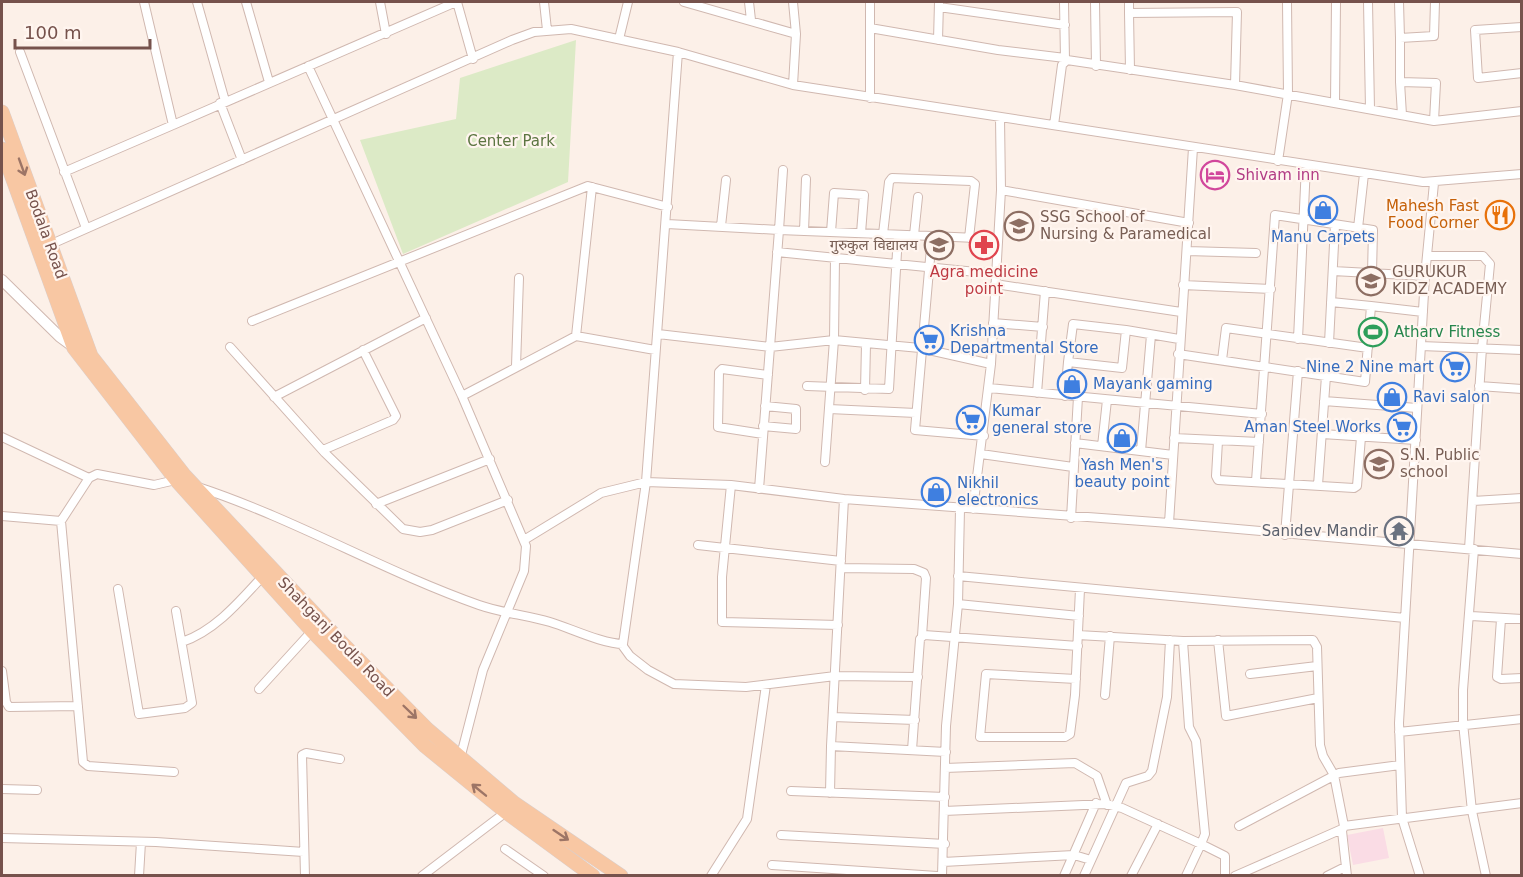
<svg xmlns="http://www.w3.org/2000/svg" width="1523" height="877" viewBox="0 0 1523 877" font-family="'DejaVu Sans','Noto Sans Devanagari',sans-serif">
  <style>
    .medical { fill: #fadce5 }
    .green { fill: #dceac6 }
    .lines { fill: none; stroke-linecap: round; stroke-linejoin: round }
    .minor-casing { stroke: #d0b8b0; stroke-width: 10 }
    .tertiary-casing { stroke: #d0b8b0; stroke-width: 12 }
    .primary-casing { stroke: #d9cfcd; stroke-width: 15 }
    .minor { stroke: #fff; stroke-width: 8 }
    .tertiary { stroke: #fff; stroke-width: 10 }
    .primary { stroke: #f8c7a3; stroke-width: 14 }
    .oneway { stroke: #9d7566 }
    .labels { text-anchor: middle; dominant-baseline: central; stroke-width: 4.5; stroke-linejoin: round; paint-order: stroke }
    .park-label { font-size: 15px; fill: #5c7541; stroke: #fff5ef }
    .hotel-label { font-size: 15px; fill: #b23c85; stroke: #fff5ef; text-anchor: start }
    .food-label { font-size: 15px; fill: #c56008; stroke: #fff5ef; text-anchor: end }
    .education-label { font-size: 15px; fill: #785e54; stroke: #fff5ef; text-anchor: start }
    .street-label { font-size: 15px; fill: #76524c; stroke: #fff5ef }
    .shop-label { font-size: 15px; fill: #366cbe; stroke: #fff5ef; text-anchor: start }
    .health-label { font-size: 15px; fill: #be3a42; stroke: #fff5ef }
    .leisure-label { font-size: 15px; fill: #27864d; stroke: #fff5ef; text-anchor: start }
    .worship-label { font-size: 15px; fill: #5b616d; stroke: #fff5ef; text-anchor: end }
  </style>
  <rect width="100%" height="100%" fill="#fcf0e8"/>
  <path class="medical" d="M1383,828L1389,858L1353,865L1347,835Z"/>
  <path class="green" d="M576,40L568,182L403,254L360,140L456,119L460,78Z"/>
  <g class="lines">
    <g class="minor-casing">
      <path id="minor" d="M197,2L225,101
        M246,2L269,82
        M380,2L386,34
        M457,2L473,59
        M544,2L547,30
        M684,2L796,34
        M749,2L751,20
        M1064,2L1065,60
        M1095,2L1096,66
        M1129,2V13
        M1368,2L1370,109
        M1399,2L1400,38L1434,36L1435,2
        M939,7L1065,25
        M1522,27L1475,30L1478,78L1522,73
        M870,28L998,50L1065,58
        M619,39L628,2
        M938,40L939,2
        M20,52L86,228
        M308,66L462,396L526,546L524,571L483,670L460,759
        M1130,70L1129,13L1237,12L1235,85
        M1400,82V38
        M793,85L796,34L793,2
        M870,98V2
        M220,103L242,160
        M1335,103L1336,2
        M1402,115L1400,82L1436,83L1434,121
        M173,125L456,2
        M1054,125L1062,65L1067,60L1235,85L1434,121L1522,111
        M1278,161L1288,94L1287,2
        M783,170L779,230L932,236L915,430L984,436
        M64,172L173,125L144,2
        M1001,190L1189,223
        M667,224L779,230L770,347L834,340L920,348L991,364L973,509
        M721,226L726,180
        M1358,228L1364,174
        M804,231L806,179
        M831,232L834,193L864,195L861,233
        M883,234L889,182L892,178L971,181L975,184L969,238
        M914,235L918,197
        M932,236L998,239
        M47,246L512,40L534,32L571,29L678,52L793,85L1423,182L1522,174
        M1187,251L1256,253
        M777,252L996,274
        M1427,256H1483L1490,264L1482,348L1469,549
        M1333,271L1425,276
        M995,284L1181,312
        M1183,285L1271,289
        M1331,302L1371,306
        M252,321L588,186L668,207
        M993,323L1043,327
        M1126,330L1179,339
        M658,334L770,347L759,489
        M576,336L592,187
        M1298,339L1306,165
        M1329,343L1335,225
        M1421,346L1522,350
        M230,347L325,453L403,529L420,532L432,530L508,500
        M1178,354L1365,382L1371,306L1423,312
        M1222,360L1226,328L1368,348
        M991,364L1001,190L1000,118
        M516,366L519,278
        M807,386L889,389L898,235
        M1479,386L1522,389
        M989,388L1262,414
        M865,390L866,344
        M1037,393L1045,291
        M462,396L576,336L655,350
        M1065,396L1068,362L1122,368L1126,330L1073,324L1068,362
        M274,397L426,318
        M1324,401L1417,408
        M829,409L916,413
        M763,426L796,429V409L765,406
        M763,434L718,427L719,372L722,369L768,375
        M1322,434L1416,440
        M2,437L89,478
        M1174,438L1259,442
        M1218,441L1216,476L1218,480L1354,488L1357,486L1361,437
        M1075,443L1173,455
        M1102,446L1107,400
        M323,450L393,420L396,416L363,350
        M1141,451L1151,335
        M981,454L1073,467
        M825,462L834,340L835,258
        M1256,481L1275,215L1373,230L1372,273
        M731,485L722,577V622L838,625
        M1318,485L1326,376
        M198,487C295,519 383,571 479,605C502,613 526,615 550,622C570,628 603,644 623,644L646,482L678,52
        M1473,501L1522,498
        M376,504L490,459
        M2,516L61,521L89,478L97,474L154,485L180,479
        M1071,518L1078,397
        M61,521L83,762L88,766L174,772
        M1169,523L1193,148
        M1285,535L1298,371
        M524,540L601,493L646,482L731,485L844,499L1169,523L1522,554
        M698,545L841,561
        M1474,549L1463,690V723L1472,811L1486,876
        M841,568L914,569L924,573L926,578L922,636
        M958,576L1405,618
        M118,589L139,714L185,708L192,703L176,611
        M958,604L1079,616
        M1471,616L1522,619
        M1501,619L1497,677L1501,679L1522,678
        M1078,635L1183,641L1313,640L1317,647L1320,745L1323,756L1334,775L1344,826
        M1218,640L1226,716L1318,698
        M1183,641L1189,727L1196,741L1205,834L1201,844L1225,856V876
        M182,642C215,631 240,601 263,576
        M622,645L630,656L648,670L674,684L746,687L835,676L918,677
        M2,671L6,702L9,707L78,706
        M1250,674L1317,666
        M1076,679L986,674L980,737H1065L1070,734L1075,695L1080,589
        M259,689L312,631
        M1105,695L1110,636
        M833,717L915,720
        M1399,732L1522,719
        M831,746L844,499
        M912,750L920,639L924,635L1078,646
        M945,768L1075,763L1097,776L1107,805
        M2,789L37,790
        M791,791L945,797
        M830,793L831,746L946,752
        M944,811L1106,804L1122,808L1201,844L1186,876
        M1239,826L1339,773L1400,765
        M781,835L945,844
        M2,838L156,842L304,852
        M505,849L544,876
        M943,862L1074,855L1091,860
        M772,865L937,876
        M139,876L141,842
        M305,876L302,755L306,753L340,759
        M422,876L506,812
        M711,876L747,819L766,685
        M942,876L946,726L958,604L960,509
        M1064,876L1096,803
        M1084,876L1126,783L1148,776L1152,771L1167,697L1170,640
        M1131,876L1158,824
        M1235,876L1342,829
        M1327,876L1345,867
        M1347,876L1342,831L1344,826L1522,803
        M1420,876L1402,818L1399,723L1425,276L1434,183"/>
    </g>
    <g class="tertiary-casing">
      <path id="tertiary" d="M2,280L60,337L75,348"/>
    </g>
    <g class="primary-casing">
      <path id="primary" d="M2,112L91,356L185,476L341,642L427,729L514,803L621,876
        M2,149L74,348L177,481L312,631L425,746L506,812L593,876"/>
    </g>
    <use href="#minor" class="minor"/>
    <use href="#tertiary" class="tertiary"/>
    <use href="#primary" class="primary"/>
  </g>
  <defs><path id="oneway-shaft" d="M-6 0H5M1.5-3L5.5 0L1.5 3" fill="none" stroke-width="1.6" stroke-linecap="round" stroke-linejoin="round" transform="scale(1.5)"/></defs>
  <g class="oneway">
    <use href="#oneway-shaft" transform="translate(22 167) rotate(70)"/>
    <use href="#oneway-shaft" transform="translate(410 712) rotate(44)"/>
    <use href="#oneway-shaft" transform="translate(479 790) rotate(-141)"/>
    <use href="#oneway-shaft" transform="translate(561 835) rotate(34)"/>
  </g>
  <defs>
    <g id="hotel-ring" transform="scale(1.5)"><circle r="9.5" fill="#fff5ef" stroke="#d1479c" stroke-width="1.5"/><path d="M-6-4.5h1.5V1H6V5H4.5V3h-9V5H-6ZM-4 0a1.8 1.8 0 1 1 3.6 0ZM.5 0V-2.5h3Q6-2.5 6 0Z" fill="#d1479c"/></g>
    <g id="shop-ring" transform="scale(1.5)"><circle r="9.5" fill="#fff5ef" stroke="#3f7fe0" stroke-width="1.5"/><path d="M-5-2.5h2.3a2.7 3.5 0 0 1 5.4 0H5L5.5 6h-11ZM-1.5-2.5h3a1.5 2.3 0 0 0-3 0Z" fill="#3f7fe0"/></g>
    <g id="restaurant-ring" transform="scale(1.5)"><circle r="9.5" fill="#fff5ef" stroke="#e8710a" stroke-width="1.5"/><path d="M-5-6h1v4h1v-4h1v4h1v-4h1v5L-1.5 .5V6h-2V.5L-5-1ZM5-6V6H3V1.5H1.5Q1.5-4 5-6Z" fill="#e8710a"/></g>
    <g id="school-ring" transform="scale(1.5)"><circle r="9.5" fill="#fff5ef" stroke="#8d6e63" stroke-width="1.5"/><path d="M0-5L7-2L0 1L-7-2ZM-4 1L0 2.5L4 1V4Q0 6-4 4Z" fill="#8d6e63"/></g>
    <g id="pharmacy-ring" transform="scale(1.5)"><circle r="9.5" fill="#fff5ef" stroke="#e0444e" stroke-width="1.5"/><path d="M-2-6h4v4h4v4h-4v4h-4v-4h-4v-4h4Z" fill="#e0444e"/></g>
    <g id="stadium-ring" transform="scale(1.5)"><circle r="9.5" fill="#fff5ef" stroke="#2e9e5b" stroke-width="1.5"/><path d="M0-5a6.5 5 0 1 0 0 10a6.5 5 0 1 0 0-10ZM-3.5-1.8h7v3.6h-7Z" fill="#2e9e5b"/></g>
    <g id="supermarket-ring" transform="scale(1.5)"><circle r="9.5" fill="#fff5ef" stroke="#3f7fe0" stroke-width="1.5"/><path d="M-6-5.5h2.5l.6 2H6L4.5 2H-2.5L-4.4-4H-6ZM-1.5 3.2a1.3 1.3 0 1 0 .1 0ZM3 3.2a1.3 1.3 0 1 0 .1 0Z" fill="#3f7fe0"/></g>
    <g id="temple-ring" transform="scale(1.5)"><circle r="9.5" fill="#fff5ef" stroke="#6b7280" stroke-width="1.5"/><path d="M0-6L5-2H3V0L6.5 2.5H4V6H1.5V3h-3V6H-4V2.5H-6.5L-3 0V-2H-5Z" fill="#6b7280"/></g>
  </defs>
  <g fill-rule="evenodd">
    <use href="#hotel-ring" x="1215" y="175"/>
    <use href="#shop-ring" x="1323" y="210"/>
    <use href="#restaurant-ring" x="1500" y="215"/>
    <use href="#school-ring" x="1019" y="226"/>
    <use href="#school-ring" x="939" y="245"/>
    <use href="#pharmacy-ring" x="984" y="245"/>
    <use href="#school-ring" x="1371" y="281"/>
    <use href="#stadium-ring" x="1373" y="332"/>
    <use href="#supermarket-ring" x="929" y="340"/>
    <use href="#supermarket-ring" x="1455" y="367"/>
    <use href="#shop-ring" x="1072" y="384"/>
    <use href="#shop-ring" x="1392" y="397"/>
    <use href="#supermarket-ring" x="971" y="420"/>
    <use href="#supermarket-ring" x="1402" y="427"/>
    <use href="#shop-ring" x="1122" y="438"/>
    <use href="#school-ring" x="1379" y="464"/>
    <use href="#shop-ring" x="936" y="492"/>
    <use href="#temple-ring" x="1399" y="531"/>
  </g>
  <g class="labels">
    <g class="park-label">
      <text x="511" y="141">Center Park</text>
    </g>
    <g class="hotel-label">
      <text x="1236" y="175">Shivam inn</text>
    </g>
    <g class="food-label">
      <text x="1479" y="206">Mahesh Fast<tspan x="1479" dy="17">Food Corner</tspan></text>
    </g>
    <g class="education-label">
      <text x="1040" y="217">SSG School of<tspan x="1040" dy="17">Nursing &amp; Paramedical</tspan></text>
      <text x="918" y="245" text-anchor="end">गुरुकुल विद्यालय</text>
      <text x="1392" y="272">GURUKUR<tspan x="1392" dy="17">KIDZ ACADEMY</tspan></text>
      <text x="1400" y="455">S.N. Public<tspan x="1400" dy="17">school</tspan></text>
    </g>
    <g class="street-label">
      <text transform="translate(46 234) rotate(70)">Bodala Road</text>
      <text transform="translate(336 637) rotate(46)">Shahganj Bodla Road</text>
    </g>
    <g class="shop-label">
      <text x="1323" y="237" text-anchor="middle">Manu Carpets</text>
      <text x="950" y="331">Krishna<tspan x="950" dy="17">Departmental Store</tspan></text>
      <text x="1434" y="367" text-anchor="end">Nine 2 Nine mart</text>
      <text x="1093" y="384">Mayank gaming</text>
      <text x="1413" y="397">Ravi salon</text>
      <text x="992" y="411">Kumar<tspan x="992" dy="17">general store</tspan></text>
      <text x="1381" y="427" text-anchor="end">Aman Steel Works</text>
      <text x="1122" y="465" text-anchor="middle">Yash Men's<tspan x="1122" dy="17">beauty point</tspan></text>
      <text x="957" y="483">Nikhil<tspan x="957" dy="17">electronics</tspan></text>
    </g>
    <g class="health-label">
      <text x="984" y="272">Agra medicine<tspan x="984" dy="17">point</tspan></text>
    </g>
    <g class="leisure-label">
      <text x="1394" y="332">Atharv Fitness</text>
    </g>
    <g class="worship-label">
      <text x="1378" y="531">Sanidev Mandir</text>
    </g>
  </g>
  <rect width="1523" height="877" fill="none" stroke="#76524c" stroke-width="6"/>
  <path d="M15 39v9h135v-9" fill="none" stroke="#76524c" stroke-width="3"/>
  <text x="24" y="39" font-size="18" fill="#76524c" stroke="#fff5ef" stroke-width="4.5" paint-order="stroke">100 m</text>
</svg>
